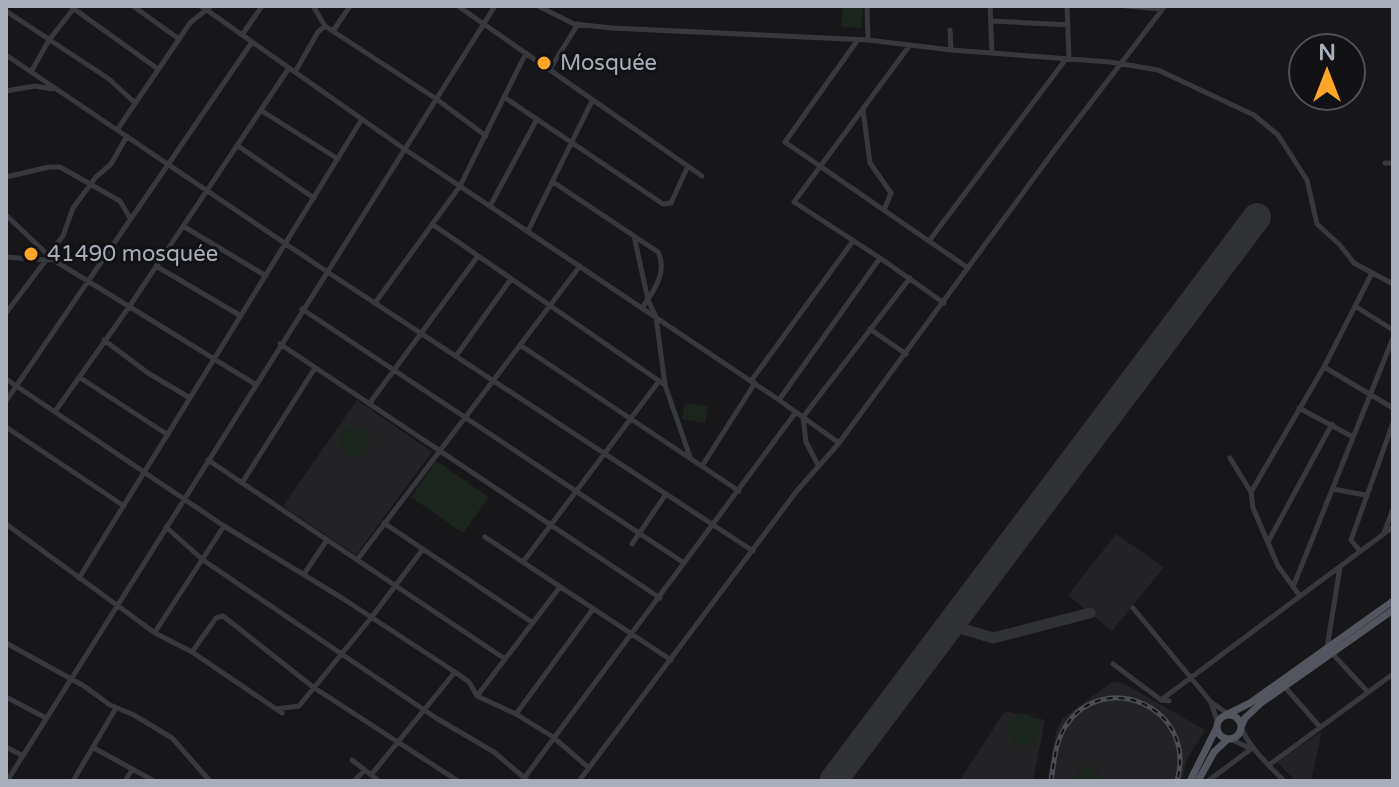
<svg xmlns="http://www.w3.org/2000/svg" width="1399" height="787" viewBox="0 0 1399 787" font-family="'Varela Round',sans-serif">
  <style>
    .built { fill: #232326 }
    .green { fill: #1c251d }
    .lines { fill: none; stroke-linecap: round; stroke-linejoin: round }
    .taxiway { stroke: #303236; stroke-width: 11 }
    .runway { stroke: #303236; stroke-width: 28 }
    .minor { stroke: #37393f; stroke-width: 5 }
    .major { stroke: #53565e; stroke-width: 7 }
    .rail-casing { stroke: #4a4d54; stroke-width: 5 }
    .rail { stroke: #121214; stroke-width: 2; stroke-dasharray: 6; stroke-linecap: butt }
    .poi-dot { fill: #ffa629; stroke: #121214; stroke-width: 3 }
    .labels { text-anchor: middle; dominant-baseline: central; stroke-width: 6; stroke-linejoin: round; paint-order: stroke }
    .poi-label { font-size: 22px; fill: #a8afba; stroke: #121214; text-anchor: start }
  </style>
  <rect width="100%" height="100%" fill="#171719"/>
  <path class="built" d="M357,400L432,452L356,555L283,506Z
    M1116,534L1164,567L1112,631L1068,595Z
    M1112,682L1123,683L1205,730L1187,759L1182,781H1047L1056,731L1063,718Z
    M1005,711L1045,720L1033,781H959Z
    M1322,731L1311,781H1295L1277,762Z"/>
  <path class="green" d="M843,7L863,8L861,28L841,27Z
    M685,403L708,406L705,423L682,419Z
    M339 441a15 15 0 1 1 30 0a15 15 0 1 1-30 0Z
    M436,461L489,497L463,533L411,497Z
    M1008 730a16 16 0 1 1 32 0a16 16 0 1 1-32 0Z
    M1078,766L1098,767V781H1077Z"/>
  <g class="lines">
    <path class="taxiway" d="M950,625L993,638L1090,613"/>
    <path class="runway" d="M833,781L1257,217"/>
    <path class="minor" d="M70,6L158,69
      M133,6L179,39
      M201,6L403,148L779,400L839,443
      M313,6L325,26L435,98L486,136
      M458,6L702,176
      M538,6L574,24L612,28L868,40L951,50L1110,62L1158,70L1254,115L1278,135L1307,180L1317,224L1340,245L1354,263L1393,284
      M867,6L868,40
      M990,6L992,53
      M1067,6L1069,58
      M1126,6L1162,9
      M6,11L109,79L134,102
      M992,21L1068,25
      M950,30L951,50
      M333,31L350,6
      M242,35L262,6
      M857,41L785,142L968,268
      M910,45L794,202L880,258L944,303
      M6,55L326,271L753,551
      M550,69L578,24
      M31,72L49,40L75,7
      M295,72L318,32L325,26
      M6,91L35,86L52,89
      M504,97L663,204L671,203L688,166
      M863,110L870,163L891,193L884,210
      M262,111L338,159
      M117,130L190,23L211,6
      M238,146L314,198
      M1385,163H1393
      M6,177L49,167H60L120,201L130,218
      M553,182L658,252C668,272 654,291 642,308
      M490,206L537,119
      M6,215L48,255
      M432,224L665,385
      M183,226L266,276
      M528,231L592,101
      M634,236L648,300L656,317L665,385L690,457
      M929,241L1066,59
      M48,255L63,236L73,208L96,177L111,164L127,136
      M6,257L45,260
      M156,266L241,316
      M375,303L460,186L526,53
      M1355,306L1393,330
      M302,309L684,563
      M6,313L46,260L52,259L255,384
      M870,329L906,354
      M104,340L148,373L190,398
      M280,344L660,598
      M520,345L739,491
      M456,356L511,279
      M1324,367L1393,408
      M79,377L168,435
      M6,379L224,526L342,598L455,672L469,682L477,696L516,714L553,737L589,768
      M751,381L853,241
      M779,400L880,258
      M6,401L252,42
      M369,404L478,256
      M1299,408L1353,437
      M56,410L129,307L289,68
      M6,427L124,506
      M1230,458L1251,492L1253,508L1278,566L1300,596
      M208,460L505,659
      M818,465L806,442L803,417L910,278
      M702,466L755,383
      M242,483L315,368
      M1333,489L1365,495
      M1251,492L1324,367L1372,273
      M384,523L533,623
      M6,524L155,633L192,652L282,713
      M166,527L203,560L436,718L494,752L528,781
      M1384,533L1393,509
      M485,537L671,660
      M1269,540L1332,424
      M632,544L666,494
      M1360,551L1351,540L1393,423
      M357,560L580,266
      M523,562L659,381
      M1340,567L1327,648L1368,692
      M304,574L327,540
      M79,578L362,119
      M1293,587L1393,338
      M1133,608L1211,702L1228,714
      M155,632L224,526
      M6,643L84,686L110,705L134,715L172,738L210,781
      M192,652L216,618L223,616L313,687L458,781
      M1113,664L1161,700L1169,701
      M1284,686L1320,727
      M477,696L560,587
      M6,697L46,718
      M1161,700L1393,527
      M1211,703L1218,723
      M276,709L299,706L371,618L423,549
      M516,714L593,609
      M1241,727C1249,748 1269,765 1284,781
      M1231,739L1251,749
      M6,747L23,756
      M94,748L154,781
      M352,760L379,781
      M1269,765L1393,674
      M371,775L455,672
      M7,781L495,6
      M73,781L116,708
      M125,781L132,770
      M354,781L365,770
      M522,781L796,412
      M579,781L796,492L839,443L1056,148L1165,6
      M1208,781L1251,749"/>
    <path class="major" d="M1226,715L1250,703L1393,601
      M1217 727a12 12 0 1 1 24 0a12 12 0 1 1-24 0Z
      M1241,727L1245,718L1261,703L1393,610
      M1190,781L1216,729
      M1198,781L1214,752L1228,739"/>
    <g class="rail-casing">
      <path id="rail" d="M1051,781C1054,763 1055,743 1065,727C1103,667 1198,707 1177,781"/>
    </g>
    <use href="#rail" class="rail"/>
  </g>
  <g class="poi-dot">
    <circle cx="544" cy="63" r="8"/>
    <circle cx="31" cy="254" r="8"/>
  </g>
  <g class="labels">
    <g class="poi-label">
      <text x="560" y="63">Mosquée</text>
      <text x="47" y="254">41490 mosquée</text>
    </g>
  </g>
  <rect width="1399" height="787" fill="none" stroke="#a8afba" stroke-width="16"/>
  <g transform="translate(1327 72)"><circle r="38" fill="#121214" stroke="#4e5156" stroke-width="2"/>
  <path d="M0-6L14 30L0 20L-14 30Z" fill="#ffa629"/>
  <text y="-12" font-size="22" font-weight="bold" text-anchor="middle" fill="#a8afba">N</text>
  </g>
</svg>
